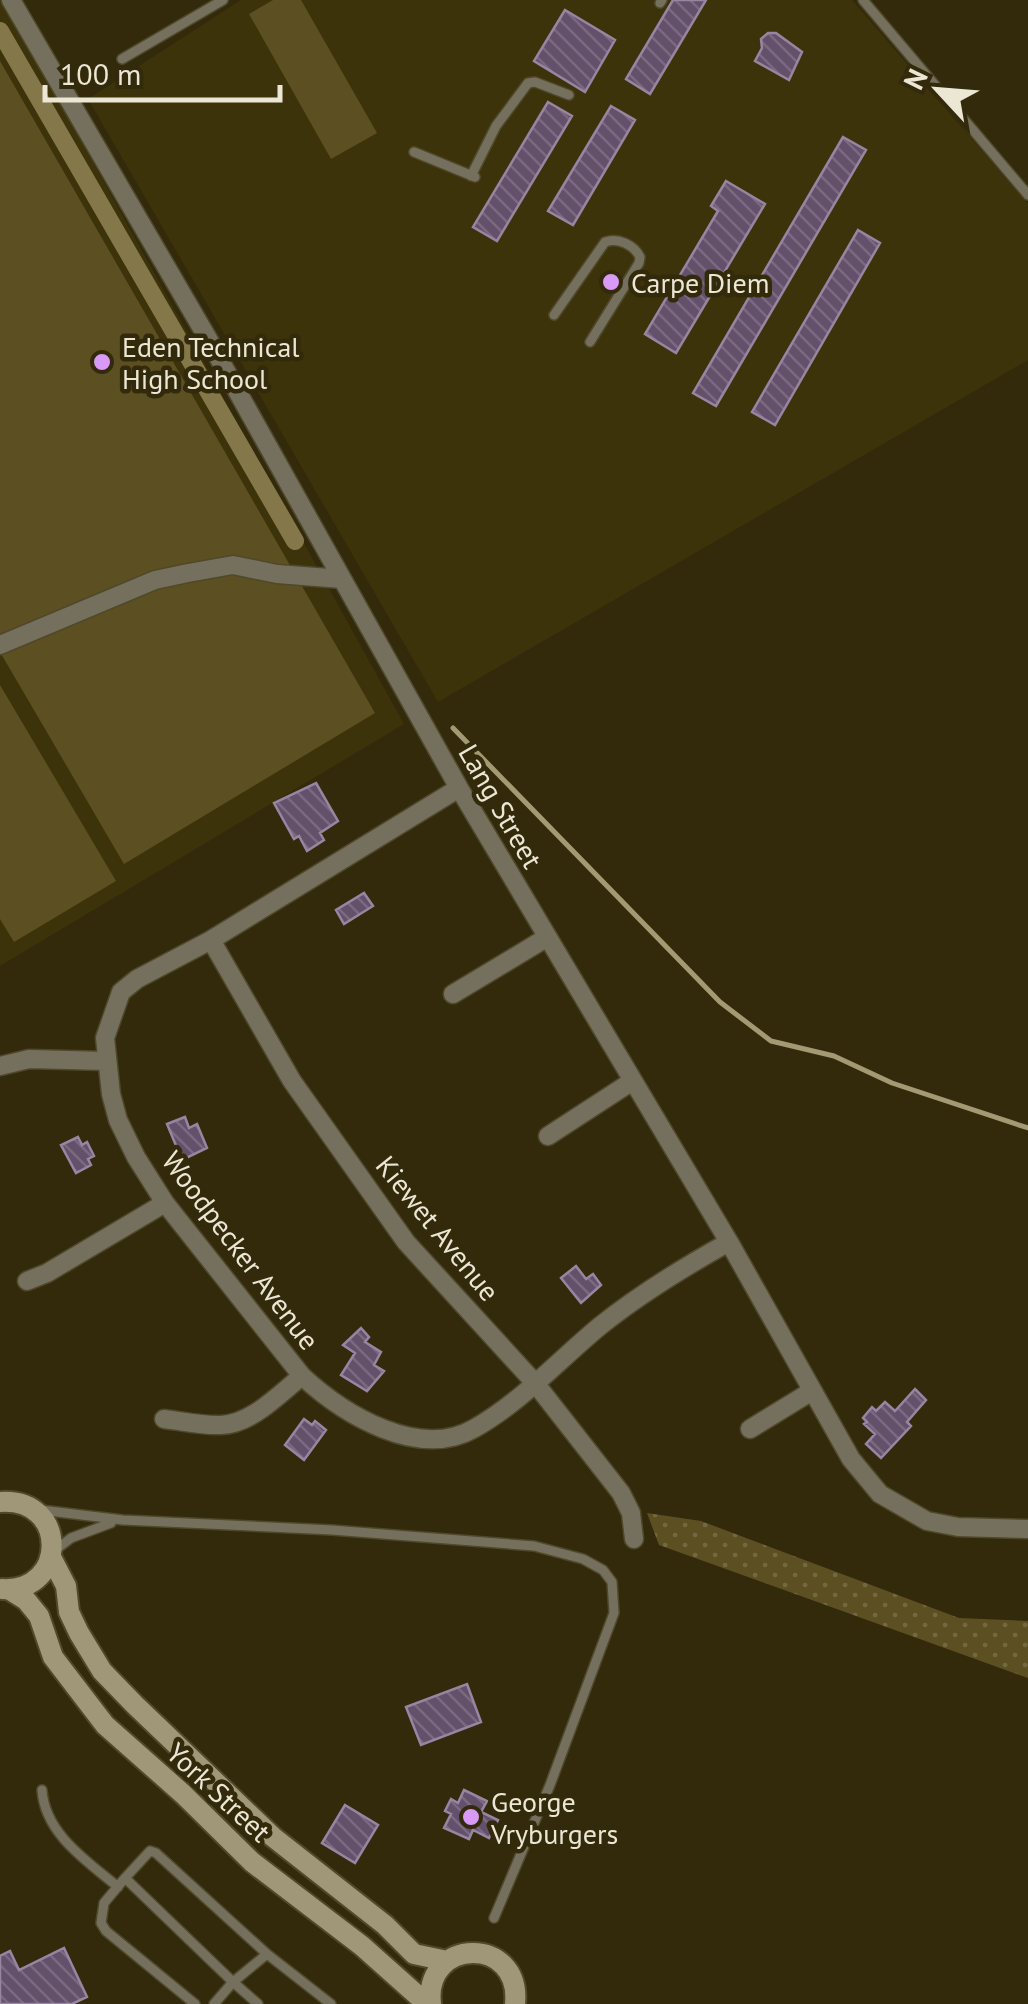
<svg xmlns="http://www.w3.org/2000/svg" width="1028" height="2004" viewBox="0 0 1028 2004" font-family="'PT Sans',sans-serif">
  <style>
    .built { fill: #3d330a }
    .green { fill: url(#green-dots) }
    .pitch { fill: #5c4f22 }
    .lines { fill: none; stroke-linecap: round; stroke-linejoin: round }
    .stream { stroke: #a39973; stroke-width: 5 }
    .canal { stroke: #847749; stroke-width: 18 }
    .building { fill: url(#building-back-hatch); stroke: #9885a2; stroke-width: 2.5 }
    .lane-casing { stroke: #50482b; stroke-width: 12 }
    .street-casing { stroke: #50482b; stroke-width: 21 }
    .secondary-casing { stroke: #50482b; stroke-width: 24 }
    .lane { stroke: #75705d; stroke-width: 9 }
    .street { stroke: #75705d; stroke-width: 18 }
    .secondary { stroke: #a09778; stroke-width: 20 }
    .poi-dot { fill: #d99af7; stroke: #322a0b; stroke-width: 4 }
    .labels { text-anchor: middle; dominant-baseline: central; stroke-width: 9; stroke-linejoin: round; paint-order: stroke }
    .poi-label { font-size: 28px; fill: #ece7d5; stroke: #322a0b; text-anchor: start }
    .street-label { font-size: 28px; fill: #ece7d5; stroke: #322a0b }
  </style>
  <defs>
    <pattern id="green-dots" width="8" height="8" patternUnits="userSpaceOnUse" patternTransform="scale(2.5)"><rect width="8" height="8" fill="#5c4f22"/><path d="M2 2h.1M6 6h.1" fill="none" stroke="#746841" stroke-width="1.8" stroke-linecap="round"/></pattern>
    <pattern id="building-back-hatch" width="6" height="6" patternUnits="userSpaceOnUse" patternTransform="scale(2.5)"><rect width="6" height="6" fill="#63516c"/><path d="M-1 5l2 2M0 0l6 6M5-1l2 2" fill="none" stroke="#7a6a80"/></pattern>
  </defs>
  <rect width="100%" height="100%" fill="#322a0b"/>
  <path class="built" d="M0,0H3L404,724L0,966Z
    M241,0H852L1028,204V360L438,702L88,99Z"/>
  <path class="green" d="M647,1513L701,1521L959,1618L1028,1621V1678L659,1545Z"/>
  <path class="pitch" d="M273,0H301L377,133L331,159L249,14Z
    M0,61L375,713L124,864L0,652Z
    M0,685L116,881L14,942L0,919Z"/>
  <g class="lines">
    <path class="stream" d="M453,728L720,1002L771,1041L834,1056L892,1083L1028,1128"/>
    <path class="canal" d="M0,31L295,541"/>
  </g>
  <path class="building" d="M673,0H706L650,94L626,79Z
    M565,10L615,40L585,92L534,61Z
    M768,33H776L802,52L789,80L755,61L762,48L761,39Z
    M548,102L572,116L497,241L473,227Z
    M611,106L635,120L573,225L548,211Z
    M843,137L866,150L716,406L693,393Z
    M726,181L765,204L676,353L645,334L718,211L711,206Z
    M858,230L880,243L775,425L752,412Z
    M316,783L338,821L320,833L324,840L307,851L299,836L294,839L274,803Z
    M364,893L373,906L344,924L336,910Z
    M185,1117L189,1128L197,1124L207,1148L182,1160L167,1124Z
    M78,1137L82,1145L87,1142L94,1156L88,1159L91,1165L76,1173L61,1145Z
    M576,1266L586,1279L593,1274L601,1285L581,1303L561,1278Z
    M361,1328L369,1337L365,1342L381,1352L374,1365L384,1371L367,1391L341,1375L355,1353L343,1345Z
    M915,1389L926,1400L907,1422L911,1426L881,1458L866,1444L875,1434L864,1424L867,1422L863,1418L872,1407L876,1411L885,1402L895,1411Z
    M304,1419L312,1425L315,1421L326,1430L304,1460L285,1445Z
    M467,1684L481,1722L421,1745L406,1707Z
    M464,1790L487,1801L481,1812L498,1820L489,1838L473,1830L469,1839L444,1828L451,1814L445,1811L451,1799L458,1803Z
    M345,1805L378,1825L355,1863L322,1843Z
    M64,1948L87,1997L72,2004H0V1956L10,1951L19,1970Z"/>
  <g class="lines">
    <g class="lane-casing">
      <path id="lane" d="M863,0L1028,195
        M660,3L662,0
        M122,59L223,0
        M414,152L475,177
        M471,176L496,126L528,83L535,82L569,95
        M554,315L605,242C618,237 634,245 640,257L639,263L590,342
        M41,1510L123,1520L332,1530L534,1546L583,1559L603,1570L612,1582L614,1613L550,1785L494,1918
        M54,1551L71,1538L111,1523
        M42,1790C45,1834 87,1861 118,1887
        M125,1878L104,1903L101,1923L106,1931L195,2004
        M233,1982L125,1878L150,1851L156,1853L267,1954
        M233,1982L258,2004
        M214,2004L233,1982L267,1954L331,2004"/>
    </g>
    <g class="street-casing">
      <path id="street" d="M11,0L207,337L459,788L729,1242L851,1459L880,1494L927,1521L958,1527L1028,1529
        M0,645L155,580L188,573L233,565L277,574L342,579
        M459,788L211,940L137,979L121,992L105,1038L111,1094L118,1120L136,1157L165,1203L302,1376C343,1414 419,1461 475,1428C521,1402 560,1359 600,1326C640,1294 684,1267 729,1242
        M211,940L292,1081L406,1242L535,1383L621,1493L631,1513L634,1539
        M453,994L546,938
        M0,1066L29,1059L106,1061
        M548,1136L631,1082
        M27,1281L47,1273L165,1203
        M164,1419C182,1421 202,1426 221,1425C252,1424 279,1394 302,1376
        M750,1429L812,1391"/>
    </g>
    <g class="secondary-casing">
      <path id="secondary" d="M0,1502C69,1497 68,1593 2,1589
        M51,1557L66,1586L69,1612L79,1633L102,1671L135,1705L273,1837L385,1925L414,1954L447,1961
        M10,1590L26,1600L39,1616L53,1657L105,1725L183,1794L252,1862L362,1946L427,2004
        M431,2004C423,1937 522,1935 515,2004"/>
    </g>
    <use href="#lane" class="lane"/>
    <use href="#street" class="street"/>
    <use href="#secondary" class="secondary"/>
  </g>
  <g class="poi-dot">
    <circle cx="611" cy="282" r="10"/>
    <circle cx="102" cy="362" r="10"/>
    <circle cx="471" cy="1817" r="10"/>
  </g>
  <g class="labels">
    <g class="poi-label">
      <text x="631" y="282">Carpe Diem</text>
      <text x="122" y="346">Eden Technical<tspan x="122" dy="32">High School</tspan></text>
      <text x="491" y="1801">George<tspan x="491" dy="32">Vryburgers</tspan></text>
    </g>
    <g class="street-label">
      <text transform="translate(501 806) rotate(60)">Lang Street</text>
      <text transform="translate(438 1228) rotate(51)">Kiewet Avenue</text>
      <text transform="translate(241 1250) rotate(53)">Woodpecker Avenue</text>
      <text transform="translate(219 1792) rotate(43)">York Street</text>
    </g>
  </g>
  <g transform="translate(938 90) rotate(296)" stroke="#322a0b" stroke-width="8" paint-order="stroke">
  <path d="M0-8L18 38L0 25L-18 38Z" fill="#ece7d5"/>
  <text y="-15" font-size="28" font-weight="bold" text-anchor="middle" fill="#ece7d5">N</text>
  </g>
  <path d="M45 85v15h235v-15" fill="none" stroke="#ece7d5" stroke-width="5"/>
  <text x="60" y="85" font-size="30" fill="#ece7d5" stroke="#322a0b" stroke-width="8" paint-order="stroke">100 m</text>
</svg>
